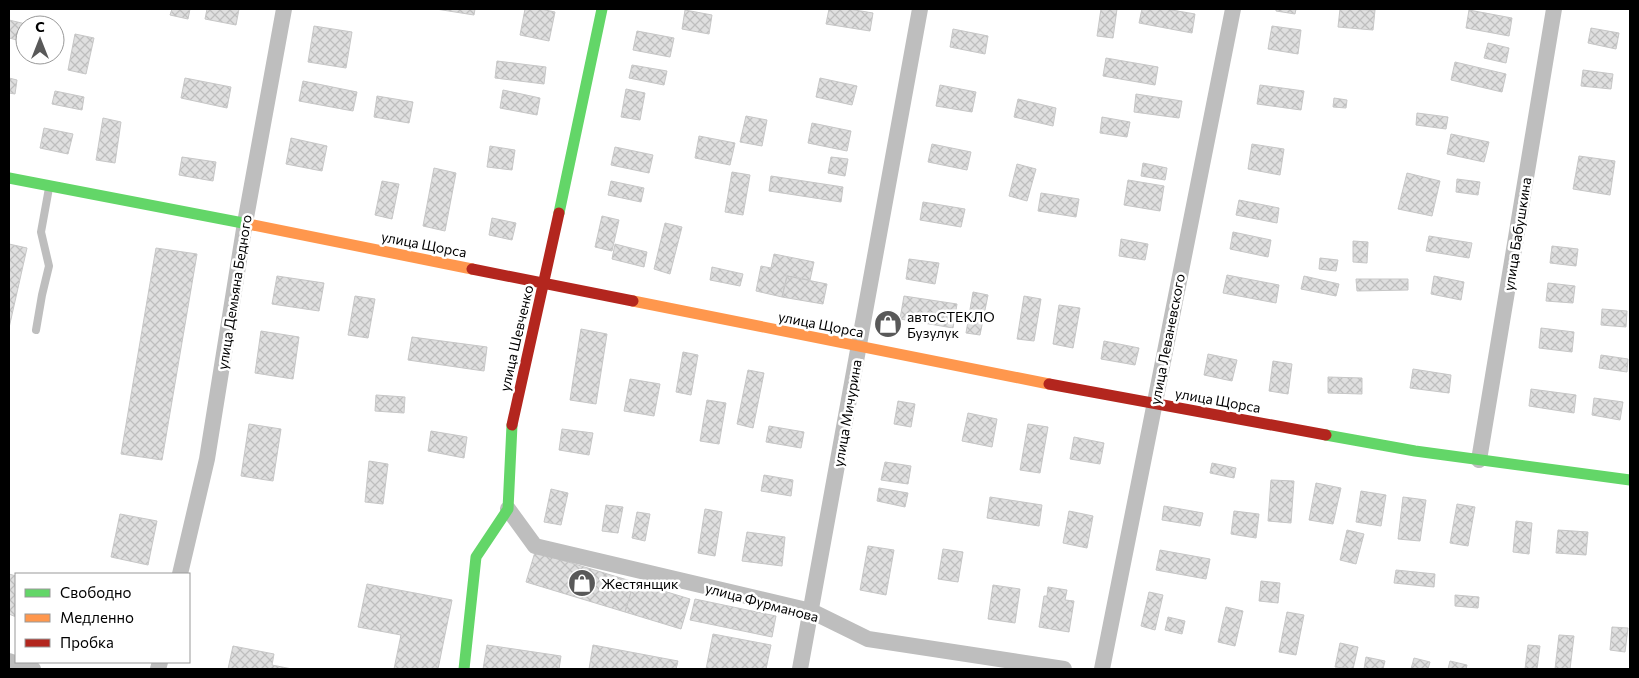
<svg xmlns="http://www.w3.org/2000/svg" width="1639" height="678" viewBox="0 0 1639 678" font-family="Commissioner,sans-serif">
  <style>
    .building { fill: url(#building-cross-hatch); stroke: #c7c7c7 }
    .lines { fill: none; stroke-linecap: round; stroke-linejoin: round }
    .lane { stroke: #bebebe; stroke-width: 8 }
    .street { stroke: #bebebe; stroke-width: 16 }
    .fast { stroke: #63d668; stroke-width: 11 }
    .slow { stroke: #ff974d; stroke-width: 11 }
    .jam { stroke: #b3261e; stroke-width: 11 }
    .labels { text-anchor: middle; dominant-baseline: central; stroke-width: 5; stroke-linejoin: round; paint-order: stroke }
    .street-label { font-size: 14px; fill: #000; stroke: #fff }
    .poi-label { font-size: 14px; fill: #000; stroke: #fff; text-anchor: start }
  </style>
  <defs>
    <pattern id="building-cross-hatch" width="8" height="8" patternUnits="userSpaceOnUse" patternTransform="scale(1.25)"><rect width="8" height="8" fill="#dfdfdf"/><path d="M0 0l8 8M0 8l8-8" fill="none" stroke="#bebebe"/></pattern>
  </defs>
  <rect width="100%" height="100%" fill="#fff"/>
  <path class="building" d="M172,9H190L188,19L170,15Z
    M207,9H239L236,25L205,19Z
    M436,9H475L474,15Z
    M525,9H541L555,12L549,41L520,35Z
    M829,9H849L873,13L870,31L826,24Z
    M1101,9H1117L1113,38L1097,36Z
    M1142,9H1166L1195,14L1192,33L1139,23Z
    M1276,9H1296L1295,14L1276,11Z
    M1340,9L1375,10L1373,30L1338,27Z
    M685,10L712,15L709,34L682,29Z
    M1469,10L1512,18L1509,36L1466,28Z
    M9,20L30,25H25V42L9,38Z
    M314,26L352,32L346,68L308,62Z
    M1272,26L1301,30L1298,54L1268,49Z
    M1591,28L1619,33L1616,49L1588,43Z
    M953,29L988,36L985,54L950,47Z
    M637,31L674,38L670,57L633,50Z
    M75,34L94,38L86,74L68,70Z
    M1488,43L1509,48L1506,63L1484,58Z
    M1106,58L1158,67L1155,85L1103,76Z
    M497,61L546,67L544,84L495,78Z
    M1455,62L1506,74L1502,92L1451,80Z
    M632,65L667,71L664,85L629,78Z
    M1583,70L1613,74L1611,89L1581,86Z
    M9,78L17,80L15,94L9,93Z
    M185,78L231,87L227,108L181,98Z
    M820,78L857,86L852,105L816,97Z
    M303,81L357,92L353,111L299,101Z
    M940,85L976,92L972,112L936,106Z
    M1260,85L1304,91L1301,110L1257,104Z
    M626,89L645,93L640,120L621,117Z
    M503,90L540,98L537,115L500,108Z
    M55,91L84,97L82,110L52,104Z
    M1136,94L1182,101L1179,118L1134,112Z
    M377,96L413,102L409,123L374,117Z
    M1334,98L1347,100L1346,108L1333,107Z
    M1018,99L1056,108L1053,126L1014,117Z
    M1417,113L1448,117L1446,129L1416,125Z
    M746,116L767,120L762,146L740,142Z
    M1102,117L1130,122L1127,137L1100,133Z
    M103,118L121,122L115,163L96,160Z
    M812,123L851,131L847,151L808,143Z
    M44,128L73,134L68,154L40,148Z
    M1451,134L1489,142L1484,162L1447,154Z
    M699,136L735,143L730,165L695,158Z
    M291,138L327,146L322,171L286,164Z
    M932,144L971,152L967,170L928,162Z
    M1252,144L1284,149L1280,175L1248,169Z
    M490,146L515,150L512,170L487,167Z
    M615,147L653,155L649,173L611,165Z
    M1579,156L1615,161L1610,195L1573,189Z
    M182,157L216,162L213,181L179,175Z
    M831,157L848,159L845,176L828,173Z
    M1143,163L1167,168L1165,180L1141,176Z
    M1017,164L1036,169L1027,201L1009,196Z
    M434,168L456,173L445,231L423,226Z
    M732,172L750,175L743,215L725,212Z
    M1407,173L1440,181L1432,216L1398,209Z
    M771,176L843,187L841,202L769,191Z
    M1457,179L1480,182L1478,195L1456,192Z
    M1128,180L1164,186L1160,211L1124,205Z
    M382,181L399,184L392,219L375,215Z
    M611,181L644,188L641,202L608,195Z
    M1041,193L1079,199L1076,217L1038,211Z
    M1239,200L1279,208L1277,223L1236,215Z
    M923,202L965,209L961,227L920,220Z
    M602,216L619,220L612,251L595,247Z
    M492,218L516,223L512,240L489,235Z
    M665,223L682,227L670,274L654,269Z
    M1233,232L1271,240L1268,257L1230,249Z
    M1429,236L1472,243L1469,258L1426,251Z
    M1121,239L1148,244L1145,260L1119,256Z
    M1353,241L1368,242L1367,263L1353,262Z
    M9,244L27,248L9,328Z
    M615,244L647,252L644,267L612,259Z
    M1552,246L1578,249L1576,266L1550,263Z
    M156,248L197,254L162,460L121,454Z
    M774,254L814,262L810,280L787,276L782,297L756,291L761,266L771,268Z
    M1320,258L1338,260L1336,271L1319,269Z
    M909,259L939,263L935,284L906,279Z
    M712,267L743,274L740,286L710,280Z
    M1227,275L1279,285L1276,303L1223,293Z
    M277,276L324,283L319,311L272,304Z
    M787,276L827,284L823,304L782,297Z
    M1304,276L1339,284L1336,296L1301,289Z
    M1434,276L1464,282L1461,300L1431,294Z
    M1356,279H1408V290L1357,291Z
    M1548,283L1575,286L1573,303L1546,301Z
    M973,292L988,295L980,335L966,333Z
    M355,296L375,299L368,338L348,335Z
    M904,296L957,304L953,328L900,319Z
    M1024,296L1041,299L1034,341L1017,339Z
    M1059,305L1080,308L1073,348L1053,344Z
    M1602,309L1627,311L1626,327L1601,325Z
    M1541,328L1574,332L1572,352L1539,348Z
    M581,329L607,334L596,404L570,400Z
    M261,331L299,337L293,379L255,373Z
    M412,337L487,347L484,371L408,360Z
    M1104,341L1139,348L1135,365L1101,359Z
    M683,352L698,355L691,395L676,392Z
    M1208,354L1237,360L1232,381L1204,375Z
    M1601,355L1628,359L1627,372L1599,368Z
    M1273,361L1292,364L1288,394L1269,391Z
    M1413,369L1451,375L1449,393L1410,388Z
    M748,370L764,373L753,428L737,424Z
    M1328,377L1362,378V394L1328,393Z
    M630,379L660,384L654,416L624,411Z
    M1531,389L1576,395L1574,413L1529,406Z
    M376,395L405,397L404,413L375,411Z
    M1594,398L1623,402L1620,420L1592,415Z
    M707,400L726,403L719,444L700,441Z
    M898,401L915,404L911,427L894,424Z
    M968,413L997,419L992,447L962,441Z
    M249,424L281,429L273,481L241,476Z
    M1028,424L1048,427L1040,473L1020,470Z
    M769,426L804,432L801,448L766,442Z
    M562,429L593,433L589,455L559,450Z
    M431,431L467,437L464,458L428,451Z
    M1074,437L1104,443L1100,464L1070,459Z
    M369,461L388,464L383,504L365,502Z
    M885,462L911,466L908,484L881,480Z
    M1212,463L1236,468L1234,478L1210,473Z
    M764,475L793,480L791,496L761,491Z
    M1271,480L1294,481L1291,523L1268,521Z
    M1316,483L1341,488L1333,524L1309,520Z
    M879,488L908,493L905,507L877,501Z
    M551,489L568,493L561,525L544,522Z
    M1361,491L1386,495L1381,526L1356,522Z
    M990,497L1042,505L1039,526L987,518Z
    M1403,497L1426,500L1420,541L1398,539Z
    M1457,504L1475,507L1468,546L1450,543Z
    M606,505L623,507L618,533L602,531Z
    M1164,506L1203,513L1200,526L1162,520Z
    M705,509L722,512L715,556L698,553Z
    M1069,511L1093,516L1087,548L1063,543Z
    M1234,511L1259,514L1256,538L1231,534Z
    M637,512L650,514L645,541L632,538Z
    M120,514L157,521L148,565L111,557Z
    M1516,521L1532,523L1529,554L1513,552Z
    M1347,530L1364,534L1356,564L1340,560Z
    M1558,530L1588,532L1586,555L1556,553Z
    M747,532L785,537L782,566L742,561Z
    M868,546L894,550L886,595L860,590Z
    M943,549L963,552L958,582L938,579Z
    M1160,550L1210,559L1206,579L1156,570Z
    M535,552L634,582L625,612L526,582Z
    M1396,570L1435,574L1434,587L1394,583Z
    M9,574L16,576V617L9,614Z
    M1261,581L1280,583L1278,603L1259,601Z
    M634,582L690,599L681,629L625,612Z
    M367,584L452,600L438,669H394L401,635L358,627Z
    M993,585L1020,589L1015,623L988,619Z
    M1048,587L1067,590L1065,600L1074,601L1069,632L1039,627L1044,596H1047Z
    M1149,592L1163,595L1155,630L1141,626Z
    M1455,595L1479,597L1478,608L1455,606Z
    M695,599L776,616L772,637L690,620Z
    M1226,607L1243,611L1235,646L1218,642Z
    M1287,612L1304,615L1296,655L1279,652Z
    M1168,617L1185,621L1182,634L1165,630Z
    M1612,627L1628,628L1625,652L1610,650Z
    M713,634L771,645L766,669H706Z
    M1559,635L1574,636L1570,669H1555Z
    M1340,643L1358,647L1353,669L1335,667Z
    M487,645L561,656L559,669H483Z
    M593,645L678,661L676,669H589Z
    M1528,645L1540,646L1537,669H1525Z
    M233,646L274,654L272,665L292,669H228Z
    M1366,657L1385,661L1383,669H1364Z
    M1414,658L1430,662L1428,669H1411Z
    M1450,661L1467,665L1466,669H1448Z"/>
  <g class="lines">
    <path class="lane" d="M36,330L42,295L49,266L41,232L49,188"/>
    <path class="street" d="M1479,460L1554,9
      M508,509L535,546L811,611L868,639L1064,669
      M180,574L207,459L245,223L284,9
      M9,661L33,669
      M158,669L160,662
      M800,669L920,9
      M1102,669L1233,9"/>
    <path class="fast" d="M9,178L248,224
      M559,213L602,9
      M1326,435L1415,451L1630,480
      M464,669L476,557L508,509L512,425"/>
    <path class="slow" d="M248,224L472,269
      M633,301L1049,384"/>
    <path class="jam" d="M472,269L633,301
      M1049,384L1326,435
      M512,425L559,213"/>
  </g>
  <defs>
    <g id="shop-disc" transform="scale(1.4375)"><circle r="9.5" fill="#595959" stroke="#fff"/><path d="M-5-2.5h2.3a2.7 3.5 0 0 1 5.4 0H5L5.5 6h-11ZM-1.5-2.5h3a1.5 2.3 0 0 0-3 0Z" fill="#fff"/></g>
  </defs>
  <g fill-rule="evenodd">
    <use href="#shop-disc" x="888" y="324"/>
    <use href="#shop-disc" x="582" y="583"/>
  </g>
  <g class="labels">
    <g class="street-label">
      <text transform="translate(1517 234) rotate(-81)">улица Бабушкина</text>
      <text transform="translate(424 244) rotate(11)">улица Щорса</text>
      <text transform="translate(234 292) rotate(-81)">улица Демьяна Бедного</text>
      <text transform="translate(821 324) rotate(11)">улица Щорса</text>
      <text transform="translate(516 338) rotate(-77)">улица Шевченко</text>
      <text transform="translate(1167 339) rotate(-79)">улица Леваневского</text>
      <text transform="translate(1218 400) rotate(10)">улица Щорса</text>
      <text transform="translate(847 413) rotate(-80)">улица Мичурина</text>
      <text transform="translate(762 602) rotate(15)">улица Фурманова</text>
    </g>
    <g class="poi-label">
      <text x="907" y="316">автоСТЕКЛО<tspan x="907" dy="16">Бузулук</tspan></text>
      <text x="601" y="583">Жестянщик</text>
    </g>
  </g>
  <rect width="1639" height="678" fill="none" stroke="#000000" stroke-width="20"/>
  <rect x="15" y="573" width="175" height="90" fill="#ffffff" stroke="#999999"/>
  <rect x="25" y="589" width="25" height="8" fill="#63d668" stroke="#999999"/>
  <text x="60" y="598" font-size="15" fill="#000000">Свободно</text>
  <rect x="25" y="614" width="25" height="8" fill="#ff974d" stroke="#999999"/>
  <text x="60" y="623" font-size="15" fill="#000000">Медленно</text>
  <rect x="25" y="639" width="25" height="8" fill="#b3261e" stroke="#999999"/>
  <text x="60" y="648" font-size="15" fill="#000000">Пробка</text>
  <g transform="translate(40 40)"><circle r="24" fill="#ffffff" stroke="#999999"/>
  <path d="M0-4L9 19L0 12L-9 19Z" fill="#595959"/>
  <text y="-8" font-size="14" font-weight="bold" text-anchor="middle" fill="#000000">С</text>
  </g>
</svg>
